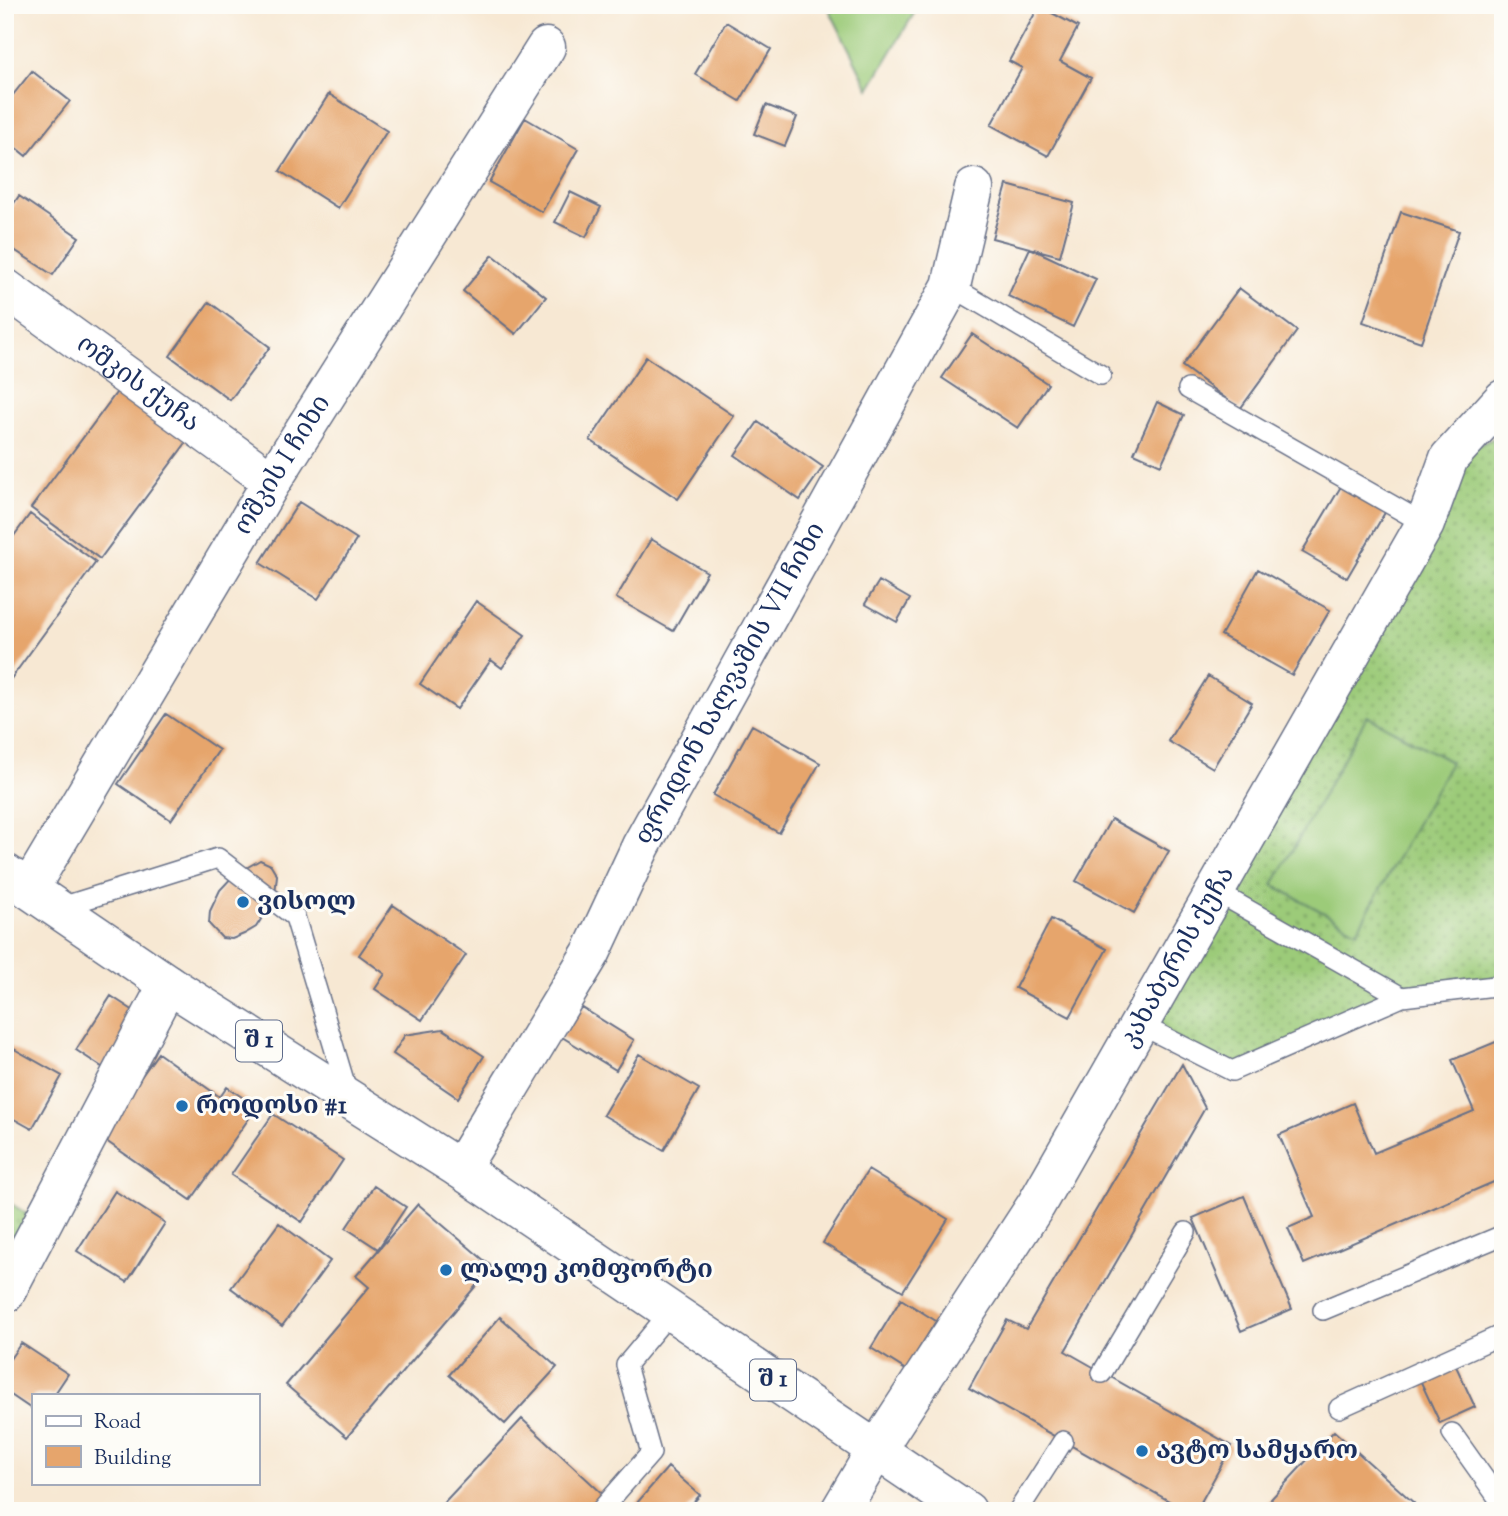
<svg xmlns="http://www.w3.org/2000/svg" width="1508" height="1516" viewBox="0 0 1508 1516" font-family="'Sorts Mill Goudy','Noto Serif Georgian',serif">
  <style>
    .grass { fill: url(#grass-dots); stroke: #5c7d6c; stroke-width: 2 }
    .garden { fill: #9ccb79; stroke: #5c7d6c; stroke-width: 2 }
    .building { fill: #e6a56c }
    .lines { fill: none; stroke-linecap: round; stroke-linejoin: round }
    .lane-casing { stroke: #687087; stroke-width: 22 }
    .street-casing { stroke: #687087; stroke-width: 41 }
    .highway-casing { stroke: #687087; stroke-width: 41 }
    .lane { stroke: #fff; stroke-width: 19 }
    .street { stroke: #fff; stroke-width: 38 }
    .highway { stroke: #fff; stroke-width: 38 }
    .poi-dot { fill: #1f6fb2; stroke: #fdfcf7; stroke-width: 2.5 }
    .labels { text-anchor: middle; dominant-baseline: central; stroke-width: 6; stroke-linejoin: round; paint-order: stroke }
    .shield { fill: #fdfcf7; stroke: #5f6c8c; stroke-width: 2 }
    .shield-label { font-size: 24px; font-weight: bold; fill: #1b2f5e }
    .street-label { font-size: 26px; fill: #1b2f5e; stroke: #fdfcf7 }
    .poi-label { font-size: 26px; font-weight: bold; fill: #1b2f5e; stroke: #fdfcf7; text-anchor: start }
  </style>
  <defs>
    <pattern id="grass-dots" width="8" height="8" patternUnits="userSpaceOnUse" patternTransform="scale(1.75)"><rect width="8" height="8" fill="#9ccb79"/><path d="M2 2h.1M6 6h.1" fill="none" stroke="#7ea566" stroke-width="1.8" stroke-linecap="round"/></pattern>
  </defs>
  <rect width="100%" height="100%" fill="#fdfcf7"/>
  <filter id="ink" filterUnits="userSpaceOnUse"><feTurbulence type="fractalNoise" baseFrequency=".0143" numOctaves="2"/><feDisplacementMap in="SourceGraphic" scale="14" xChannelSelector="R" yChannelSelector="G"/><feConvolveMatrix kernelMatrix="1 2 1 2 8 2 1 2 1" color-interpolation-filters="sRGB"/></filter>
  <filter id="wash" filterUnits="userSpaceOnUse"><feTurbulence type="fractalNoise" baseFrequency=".00686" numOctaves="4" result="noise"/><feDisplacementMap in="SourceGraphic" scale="28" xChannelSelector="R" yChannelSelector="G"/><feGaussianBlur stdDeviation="1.57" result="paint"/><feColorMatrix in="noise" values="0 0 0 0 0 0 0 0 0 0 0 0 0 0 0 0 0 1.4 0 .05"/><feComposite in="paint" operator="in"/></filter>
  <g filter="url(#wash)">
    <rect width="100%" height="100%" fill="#f7e8d3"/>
    <path class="grass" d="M1503,434V985L1402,997L1232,1071L1139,1024L1449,458Z
      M5,1200L43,1224L5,1294Z"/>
    <path class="garden" d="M827,5H919L869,89Z
      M1367,716L1451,762L1357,931L1273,885Z"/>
    <g id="blocks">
      <path class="building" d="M1039,6L1078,27L1060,61L1091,78L1048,156L991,125L1022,68L1009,61Z
        M726,22L771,49L740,101L695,74Z
        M32,71L70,101L26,156L5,139V105Z
        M329,94L387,131L338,208L280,171Z
        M766,105L797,117L785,146L754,134Z
        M525,118L578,149L542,212L489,182Z
        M1007,185L1074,203L1060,256L992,238Z
        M570,192L601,207L586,237L555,222Z
        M19,196L79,237L53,275L5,244V216Z
        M1401,212L1459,231L1421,342L1363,322Z
        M1030,248L1096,279L1073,327L1008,296Z
        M493,255L546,297L516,334L463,291Z
        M1239,288L1297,331L1240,409L1182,366Z
        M209,302L270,347L230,400L170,356Z
        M972,334L1048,384L1018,428L942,378Z
        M646,357L734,416L678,499L590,440Z
        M125,381L194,432L100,559L31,508Z
        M1157,402L1184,415L1161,465L1134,453Z
        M758,422L823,467L800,500L735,455Z
        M1343,483L1387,509L1347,578L1302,552Z
        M299,502L357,539L318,599L260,563Z
        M30,514L96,562L5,687V548Z
        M651,539L707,572L673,631L616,598Z
        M1258,569L1330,610L1292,675L1221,635Z
        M879,581L910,599L897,622L865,604Z
        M476,601L525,635L502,668L491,660L457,709L420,684Z
        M1208,676L1252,703L1213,768L1168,741Z
        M166,714L219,750L171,820L118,784Z
        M752,725L820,763L779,833L713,795Z
        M1111,819L1169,851L1134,913L1076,881Z
        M260,860L271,865L277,875L275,894L267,910L256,927L244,934L232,939L222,938L209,924L210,911L220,890L234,875Z
        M393,905L466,955L422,1020L375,989L385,974L359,955Z
        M1051,919L1107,949L1070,1017L1015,988Z
        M111,996L140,1015L105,1069L76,1050Z
        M581,1007L634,1040L616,1070L562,1037Z
        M443,1029L484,1056L458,1098L393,1054L405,1035Z
        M1503,1039V1178L1304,1264L1288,1228L1314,1217L1279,1135L1353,1103L1374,1153L1474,1111L1452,1060Z
        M7,1045L62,1076L32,1129L5,1114Z
        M158,1053L220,1097L227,1087L257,1107L191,1200L99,1136Z
        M639,1054L699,1089L664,1150L603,1115Z
        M1182,1064L1205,1108L1065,1351L1232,1446L1196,1511H1187L969,1388L1007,1320L1026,1329Z
        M273,1114L343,1160L302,1222L231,1175Z
        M868,1170L948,1219L903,1291L823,1243Z
        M374,1186L406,1207L378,1249L346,1228Z
        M115,1191L165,1223L127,1282L77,1251Z
        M1244,1196L1292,1309L1241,1331L1193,1218Z
        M418,1204L492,1267L347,1437L286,1385L369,1287L356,1276Z
        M279,1223L330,1261L282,1326L231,1288Z
        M901,1299L936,1321L906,1370L871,1348Z
        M500,1317L557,1367L505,1424L449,1375Z
        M21,1343L68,1374L54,1395H33V1410L5,1391V1366Z
        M1455,1364L1475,1407L1440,1423L1420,1380Z
        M522,1419L606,1497L593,1511H436Z
        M1334,1431L1414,1503L1407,1511H1260Z
        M668,1467L700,1495L686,1511H630Z"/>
    </g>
  </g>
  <g filter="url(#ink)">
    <use href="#blocks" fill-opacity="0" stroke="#687087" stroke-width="2"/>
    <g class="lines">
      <g class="lane-casing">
        <path id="lane" d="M951,286L1101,375
          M1188,389L1425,524
          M1215,891L1402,997
          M58,908L218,858L295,917L348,1094
          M1139,1024L1232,1071L1402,997L1503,985
          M1323,1310L1503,1235
          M1102,1373L1186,1232
          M1339,1408L1503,1334
          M1452,1433L1503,1505
          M600,1511L651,1453L626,1365L671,1311
          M1018,1511L1063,1441"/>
      </g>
      <g class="street-casing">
        <g id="street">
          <path id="s1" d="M5,288L272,481"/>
          <path id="s2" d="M29,889L272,481L546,47"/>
          <path id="s3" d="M460,1169L591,953L641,846L951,286L974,188"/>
          <path d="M5,1294L168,984"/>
          <path id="s4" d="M840,1511L876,1450L1036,1205L1425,524L1449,458L1503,399"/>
        </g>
      </g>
      <g class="highway-casing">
        <path id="highway" d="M5,873L168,984L460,1169L967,1511"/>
      </g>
      <use href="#lane" class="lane"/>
      <use href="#street" class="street"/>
      <use href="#highway" class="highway"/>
    </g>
  </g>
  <g class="poi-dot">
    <circle cx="243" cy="902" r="7"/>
    <circle cx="182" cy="1106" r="7"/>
    <circle cx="446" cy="1270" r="7"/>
    <circle cx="1142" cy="1451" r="7"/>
  </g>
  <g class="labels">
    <g class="shield">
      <rect x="236" y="1020.5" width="46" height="41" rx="5"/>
      <rect x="750" y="1359.5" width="46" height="41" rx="5"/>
    </g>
    <g class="shield-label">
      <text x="259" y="1041">შ 1</text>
      <text x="773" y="1380">შ 1</text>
    </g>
    <g class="street-label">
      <text stroke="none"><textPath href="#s1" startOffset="164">ოშკის ქუჩა</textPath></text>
      <text stroke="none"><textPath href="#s2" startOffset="494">ოშკის I ჩიხი</textPath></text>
      <text stroke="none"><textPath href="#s3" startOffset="556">ფრიდონ ხალვაშის VII ჩიხი</textPath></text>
      <text stroke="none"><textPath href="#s4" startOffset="649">კახაბერის ქუჩა</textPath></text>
    </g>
    <g class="poi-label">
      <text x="257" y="902">ვისოლ</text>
      <text x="196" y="1106">როდოსი #1</text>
      <text x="460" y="1270">ლალე კომფორტი</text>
      <text x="1156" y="1451">ავტო სამყარო</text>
    </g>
  </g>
  <rect width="1508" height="1516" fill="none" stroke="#fdfcf7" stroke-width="28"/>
  <rect x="32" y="1394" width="228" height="91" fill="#fdfcf7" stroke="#a3aaba" stroke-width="2"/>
  <rect x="46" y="1416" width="35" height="10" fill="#ffffff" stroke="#a3aaba" stroke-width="2"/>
  <text x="94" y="1428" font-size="21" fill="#1b2f5e">Road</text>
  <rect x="46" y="1446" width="35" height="21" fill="#e6a56c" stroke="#a3aaba" stroke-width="2"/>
  <text x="94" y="1464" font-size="21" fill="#1b2f5e">Building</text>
</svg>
